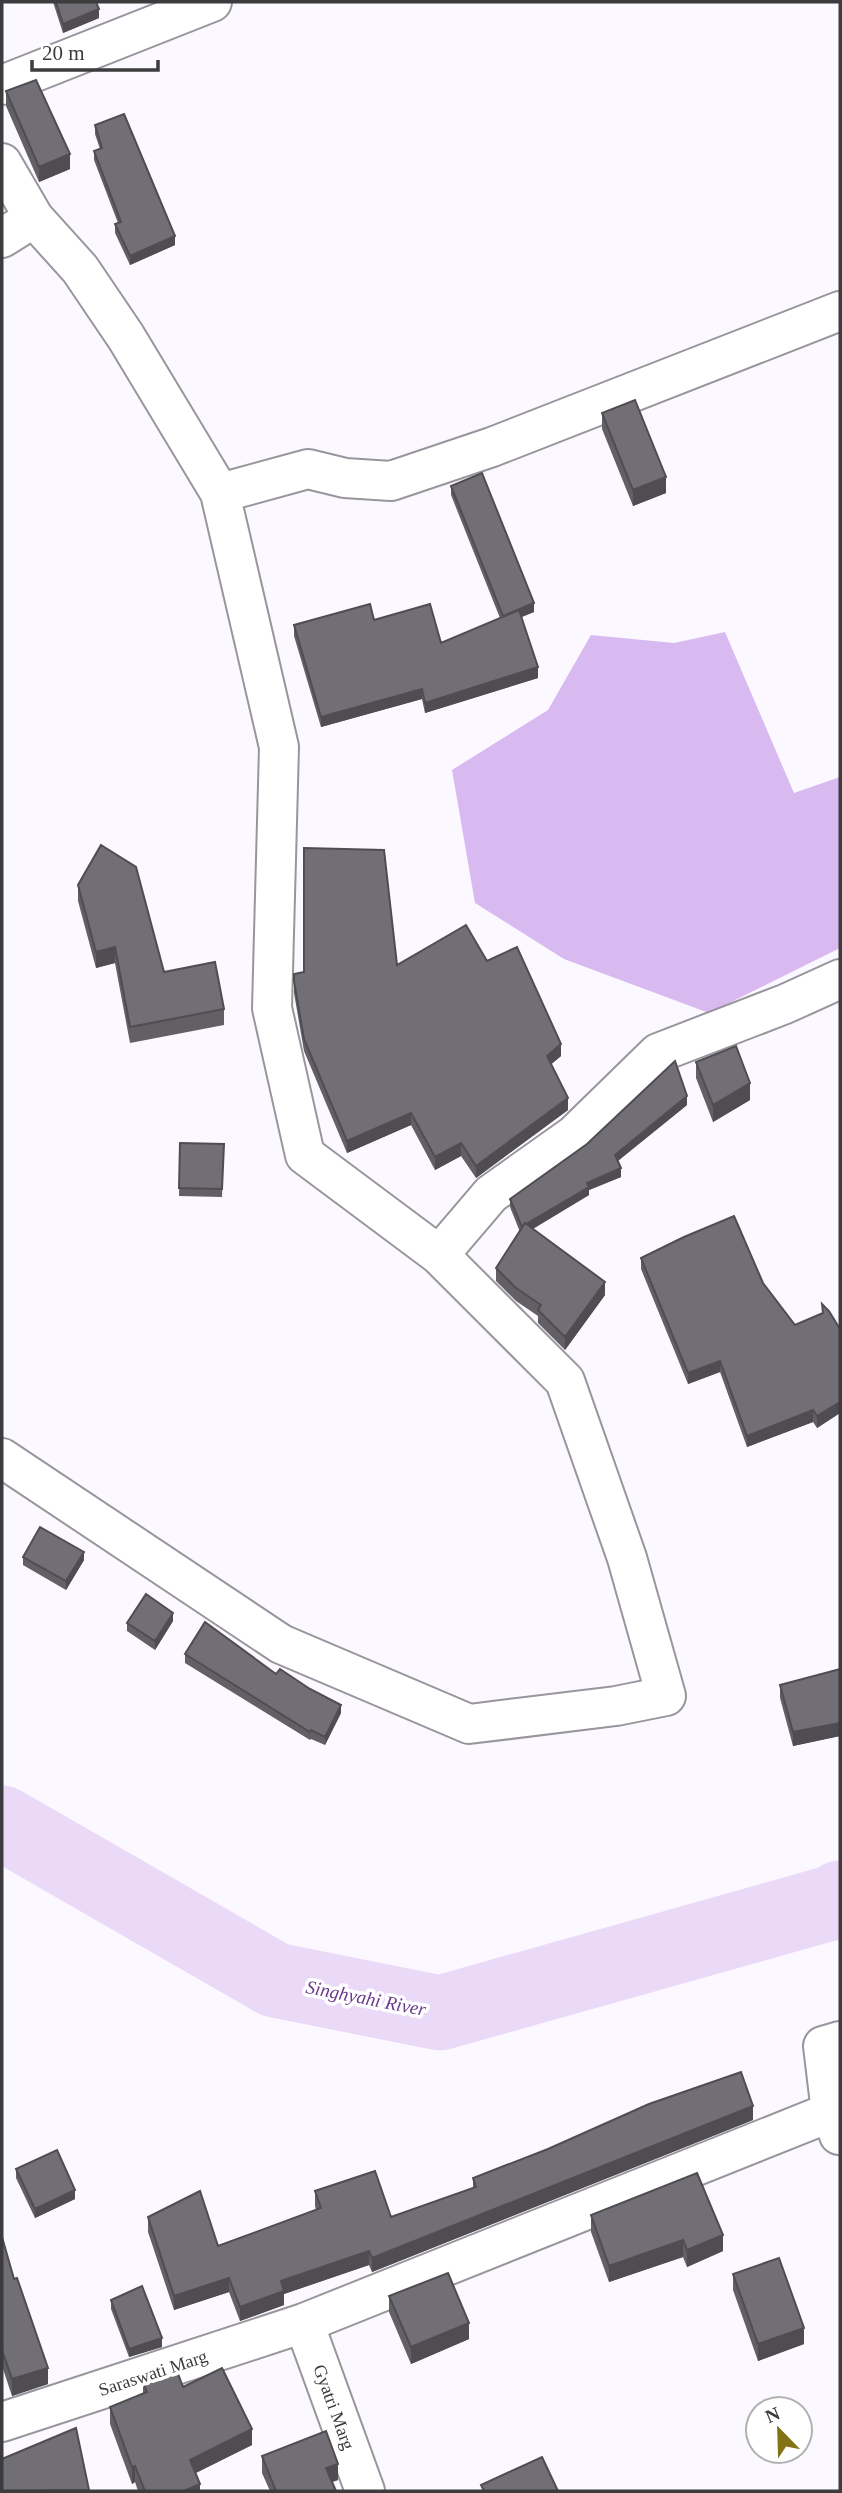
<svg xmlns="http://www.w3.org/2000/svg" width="842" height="2493" viewBox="0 0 842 2493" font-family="'Times New Roman',serif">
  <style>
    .green { fill: #d8baf1 }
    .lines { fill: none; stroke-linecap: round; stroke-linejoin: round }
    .river { stroke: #eadaf8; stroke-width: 75 }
    .minor-casing { stroke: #99959d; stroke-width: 42 }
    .minor { stroke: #fff; stroke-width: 38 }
    .wall { fill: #625f65 }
    .shaded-wall { fill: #504d52 }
    .building { fill: #726e75; stroke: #504d52; stroke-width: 2 }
    .labels { text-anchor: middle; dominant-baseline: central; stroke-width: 7; stroke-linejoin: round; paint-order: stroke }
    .street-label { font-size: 18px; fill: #3c3b3e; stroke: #fff }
    .water-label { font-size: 19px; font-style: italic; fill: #6b398d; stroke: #fff }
  </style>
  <rect width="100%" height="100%" fill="#fbf8ff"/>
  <path class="green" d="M725,632L794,793L840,777V948L709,1013L564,959L475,903L452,770L548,710L591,635L674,643Z"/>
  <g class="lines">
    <path class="river" d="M2,1823L275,1980L440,2013L831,1903L840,1898"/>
    <g class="minor-casing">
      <path id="minor" d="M2,85L212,2
        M2,163L34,218L80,269L126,337L220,493L279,747L272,1008L305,1155L439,1255L565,1381L627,1558L666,1696L616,1706L469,1724L281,1644L2,1458
        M2,238L34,218
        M220,493L308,469L345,478L391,481L492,447L840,311
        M439,1255L491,1194L574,1135L658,1053L785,1004L840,979
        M839,2135L831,2112L823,2046L840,2041
        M304,2323L365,2491
        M2,2422L304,2323L831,2112"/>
    </g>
    <use href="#minor" class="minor"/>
  </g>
  <path class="wall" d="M53,2H96L99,18L63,33Z
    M6,91L70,169L39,182L6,106Z
    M95,125L175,245L130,265L115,233V224L118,223L94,160V151L100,149L95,134Z
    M602,413L666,493L633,506L602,429Z
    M451,486L534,612L522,617L538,678L425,713L422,699L321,727L294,636V625L374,620L441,643L500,618L451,495Z
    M78,885L164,972L224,1009V1025L130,1043L115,963L96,968L78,901Z
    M487,961L561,1056L551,1064L568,1110L476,1178L461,1156L435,1170L411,1125L347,1153L304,1051L294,993V974L304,972L397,965Z
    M696,1062L750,1100L713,1122L696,1078Z
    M687,1105L618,1161L621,1177L589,1190V1195L533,1229L605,1295L565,1350L538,1323V1316L516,1301L496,1281V1268L520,1232L510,1207V1199Z
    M180,1143L224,1144L222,1197L179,1196Z
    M641,1258L763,1283L795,1325L822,1314V1304L840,1329V1417V1413L817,1428L813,1422L747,1447L720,1372L688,1384L641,1269Z
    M23,1557L84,1560L66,1590L23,1565Z
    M173,1621L155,1650L127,1631V1623Z
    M185,1654L276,1674L341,1713L325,1745L311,1739L310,1740L185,1663Z
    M840,1669V1736L793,1746L780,1698V1685Z
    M753,2120L372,2272L369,2265L284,2294V2305L240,2321L229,2292L174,2310L148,2232V2217L218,2246L316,2210L315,2206V2191L391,2217L473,2188V2178Z
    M16,2169L75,2199L35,2218L16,2178Z
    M591,2215L723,2251L687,2267L683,2257L609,2282L591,2232Z
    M2,2237L14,2279L48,2384L12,2396L2,2366Z
    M733,2274L804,2344L758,2361L733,2290Z
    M389,2296L469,2339L411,2364L389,2312Z
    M111,2300L162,2347L129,2357L111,2309Z
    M143,2382L183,2387L252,2445L195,2473L200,2491H138L135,2482L132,2484L110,2424V2407L143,2393Z
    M262,2456L338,2480L332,2482L336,2491H270L262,2473Z"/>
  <path class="shaded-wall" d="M99,9V18L63,33V24Z
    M70,154V169L39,182V167Z
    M175,236V245L130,265V256Z
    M666,477V493L633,506V490Z
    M534,603V612L503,624V616Z
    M538,667V678L425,713V703Z
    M422,689V699L321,727V717Z
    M115,947V963L96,968V952Z
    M561,1044V1056L547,1068V1056Z
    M750,1083V1100L713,1122V1105Z
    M687,1096V1105L615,1163V1155Z
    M568,1098V1110L476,1178V1166Z
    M411,1113V1125L347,1153V1141Z
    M461,1143V1156L435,1170V1157Z
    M621,1168V1177L589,1190V1195L522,1235V1227L587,1183Z
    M605,1282V1295L565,1350V1337Z
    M720,1361V1372L688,1384V1373Z
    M840,1402V1413L817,1428V1416Z
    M813,1410V1422L747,1447V1436Z
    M84,1552V1560L66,1590V1581Z
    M173,1613V1621L155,1650V1641Z
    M341,1705V1713L325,1745V1737Z
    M840,1723V1736L793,1746V1732Z
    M753,2106V2120L372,2272V2258Z
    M75,2190V2199L35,2218V2209Z
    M723,2235V2251L687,2267V2250Z
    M683,2240V2257L609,2282V2266Z
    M369,2251V2265L284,2294V2305L240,2321V2307L281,2281Z
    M229,2278V2292L174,2310V2296Z
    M469,2323V2339L411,2364V2347Z
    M804,2328V2344L758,2361V2344Z
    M162,2338V2347L129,2357V2349Z
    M48,2368V2384L12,2396V2379Z
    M252,2429V2445L190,2476V2460Z
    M338,2464V2480L326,2484V2468Z
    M135,2466V2482L132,2484V2467Z
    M200,2484V2491H184Z"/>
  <path class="building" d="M56,2H96L99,9L63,24Z
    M36,80L70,154L39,167L6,91Z
    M124,114L175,236L130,256L115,224L121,222L94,151L102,148L95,125Z
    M635,400L666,477L633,490L602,413Z
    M482,473L534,603L503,616L451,486Z
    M370,604L374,620L430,604L441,643L519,610L538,667L425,703L422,689L321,717L294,625Z
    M101,845L136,867L164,972L215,962L224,1009L130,1027L115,947L96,952L78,885Z
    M304,848L384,850L397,965L466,925L487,961L517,947L561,1044L547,1056L568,1098L476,1166L461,1143L435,1157L411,1113L347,1141L304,1039L294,981V974L304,972Z
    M736,1046L750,1083L713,1105L696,1062Z
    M675,1061L687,1096L615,1155L621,1168L587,1183L589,1187L526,1224L525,1223L522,1227L510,1199L587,1144Z
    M180,1143L224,1144L222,1189L179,1188Z
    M734,1216L763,1283L795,1325L823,1313L822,1304L829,1311L840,1329V1406V1402L817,1416L813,1410L747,1436L720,1361L688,1373L641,1258L684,1237Z
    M525,1223L605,1282L565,1337L538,1310L541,1305L516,1288L496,1268Z
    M40,1527L84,1552L66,1581L23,1557Z
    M146,1594L173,1613L155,1641L127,1623Z
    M205,1622L276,1674L280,1669L310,1689L341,1705L325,1737L311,1730L310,1732L185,1654Z
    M840,1669V1723L793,1732L780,1685Z
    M741,2072L753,2106L372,2258L369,2251L281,2281L284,2291L240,2307L229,2278L174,2296L148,2217L200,2191L218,2246L321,2208L315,2191L375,2171L391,2217L476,2187L473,2178L548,2149L649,2104Z
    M57,2150L75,2190L35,2209L16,2169Z
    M697,2173L723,2235L687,2250L683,2240L609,2266L591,2215Z
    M2,2237L14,2279L17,2278L48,2368L12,2379L2,2350Z
    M779,2258L804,2328L758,2344L733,2274Z
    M448,2273L469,2323L411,2347L389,2296Z
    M142,2286L162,2338L129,2349L111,2300Z
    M222,2368L252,2429L190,2460L200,2484L184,2491H145L135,2466L132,2467L110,2407L147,2392L143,2382L177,2371L183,2387Z
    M76,2428L89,2490L2,2491V2459Z
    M326,2431L338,2464L326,2468L336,2491H276L262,2456Z
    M542,2457L558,2491H484L481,2485Z"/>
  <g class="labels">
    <g class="street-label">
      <text transform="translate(153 2373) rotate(-18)">Saraswati Marg</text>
      <text transform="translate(334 2407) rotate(70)">Gyatri Marg</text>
    </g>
    <g class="water-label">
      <text transform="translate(366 1998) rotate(11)">Singhyahi River</text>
    </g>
  </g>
  <rect width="842" height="2493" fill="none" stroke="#3c3b3e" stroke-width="7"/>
  <g transform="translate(779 2430) rotate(337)"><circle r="33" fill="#ffffff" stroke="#b1b1b2" stroke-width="2"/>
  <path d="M0-5L12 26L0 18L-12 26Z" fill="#837315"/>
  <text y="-10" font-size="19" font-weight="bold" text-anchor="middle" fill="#3c3b3e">N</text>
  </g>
  <path d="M32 60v10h126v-10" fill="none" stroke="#3c3b3e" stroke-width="3.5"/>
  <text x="42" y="60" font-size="21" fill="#3c3b3e" stroke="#ffffff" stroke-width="5" paint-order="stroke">20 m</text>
</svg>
